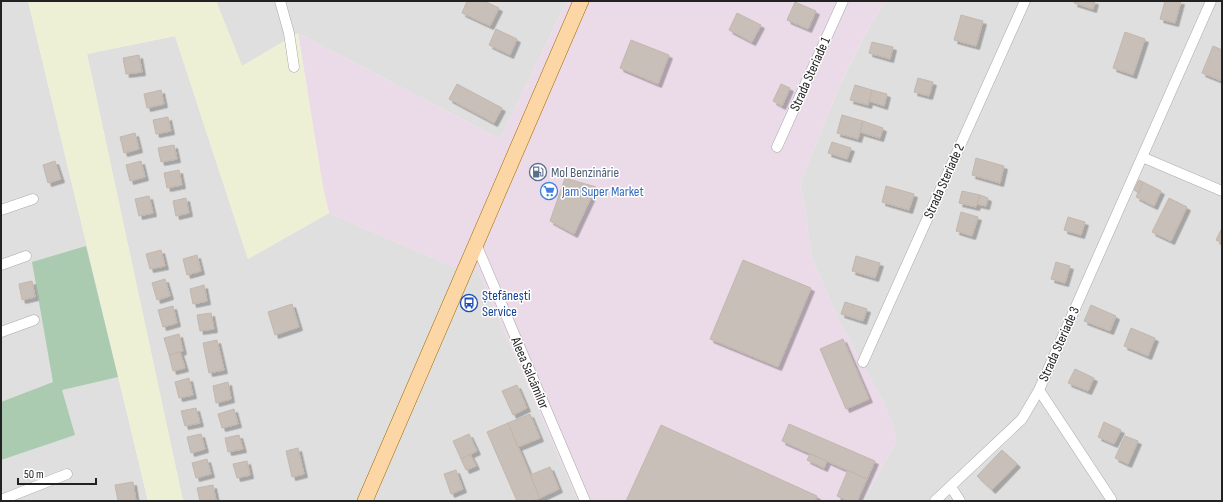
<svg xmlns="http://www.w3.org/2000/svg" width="1223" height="502" viewBox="0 0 1223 502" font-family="'Sofia Sans Condensed',sans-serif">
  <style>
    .residential { fill: #e0dfdf }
    .industrial { fill: #ebdbe8 }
    .farmland { fill: #eef0d5 }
    .cemetery { fill: #aacbaf }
    .building { fill: #c7bfb8; stroke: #c4b6ab; filter: url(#shadow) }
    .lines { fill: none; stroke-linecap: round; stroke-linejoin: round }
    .minor-casing { stroke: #a9a9a9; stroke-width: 11 }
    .primary-casing { stroke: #a06b00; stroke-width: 16 }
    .minor { stroke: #fff; stroke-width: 10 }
    .primary { stroke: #fcd6a4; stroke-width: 15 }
    .labels { text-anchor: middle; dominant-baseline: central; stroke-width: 3; stroke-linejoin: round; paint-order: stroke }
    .street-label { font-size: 14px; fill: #222; stroke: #fff }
    .service-label { font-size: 14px; fill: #4e5e75; stroke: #fff; text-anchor: start }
    .shop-label { font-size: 14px; fill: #366cbe; stroke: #fff; text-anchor: start }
    .transit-label { font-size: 14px; fill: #164399; stroke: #fff; text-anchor: start }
  </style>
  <defs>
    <filter id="shadow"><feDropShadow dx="3.5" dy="3.5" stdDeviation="0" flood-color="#0004"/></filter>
  </defs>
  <rect width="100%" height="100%" fill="#f2efe9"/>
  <path class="residential" d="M1,1H28L148,501H1Z
    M216,1H567L500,139L298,33L242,66Z
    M885,1H1222V501H863L897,440L886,407L837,317L811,255L805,207L800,183L840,85L868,29Z
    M175,36L248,259L329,213L453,267H476L578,501H183L87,54Z"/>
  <path class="industrial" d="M567,1H885L868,29L840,85L800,183L805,207L811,255L837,317L886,407L897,440L863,501H578L476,267H453L329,213L323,188L298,33L500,139Z"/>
  <path class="farmland" d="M28,1H216L242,66L298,33L323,188L329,213L248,259L175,36L87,54L183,501H148Z"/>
  <path class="cemetery" d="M86,246L118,377L62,390L75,435L1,460V402L53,382L32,262Z"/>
  <path class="building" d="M467,1H484L499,8L490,26L462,13Z
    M1075,1H1095L1093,9L1074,3Z
    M1165,1H1181L1175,23L1160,19Z
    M795,2L816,11L808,29L787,20Z
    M737,13L761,25L752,42L729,30Z
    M961,15L983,21L976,46L954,40Z
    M496,29L517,39L510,55L489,45Z
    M1125,32L1145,39L1133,75L1113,68Z
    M631,40L669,55L658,84L620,68Z
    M872,42L893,47L890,59L869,53Z
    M1213,46L1222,50V81L1202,73Z
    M139,55L142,72L126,74L123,58Z
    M918,78L933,82L929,96L914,92Z
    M457,84L502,108L494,123L449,99Z
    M781,84L790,88L782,106L773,101Z
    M855,85L872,90L868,105L850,100Z
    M161,90L164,104L147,108L144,94Z
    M872,90L887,94L884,106L869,101Z
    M842,115L863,121L858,139L837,133Z
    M168,117L171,131L156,134L153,120Z
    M863,121L883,128L880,138L860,132Z
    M135,133L139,149L124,153L120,137Z
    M832,142L851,148L847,159L828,153Z
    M174,145L177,159L161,162L158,148Z
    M976,158L1004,166L1000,183L972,175Z
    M55,161L61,179L48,183L43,165Z
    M141,161L145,177L130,181L126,165Z
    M179,170L182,185L167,188L164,173Z
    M565,178L596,187L574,234L550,221Z
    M1139,180L1143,182L1139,193L1134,190Z
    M1143,182L1161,191L1154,206L1136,197Z
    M886,186L914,194L909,210L882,202Z
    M962,191L980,195L976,207L959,203Z
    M980,195L988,198L986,206L977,204Z
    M149,196L153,213L139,216L135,199Z
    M186,198L189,213L176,216L173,201Z
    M1169,198L1187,207L1171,241L1152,232Z
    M961,212L978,217L972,236L956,231Z
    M1068,217L1085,222L1081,235L1064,230Z
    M1222,228V243L1216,240Z
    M161,250L165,266L150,269L146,254Z
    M197,255L201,271L187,275L183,259Z
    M856,256L880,263L875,278L852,271Z
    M743,260L811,288L778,367L710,339Z
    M1056,262L1070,266L1065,283L1051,279Z
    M165,279L170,296L157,300L152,283Z
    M32,281L35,297L22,300L19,284Z
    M204,285L207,301L193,304L190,289Z
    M845,302L867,309L863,321L841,314Z
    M292,304L299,327L275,335L268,312Z
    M1091,305L1116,316L1110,331L1084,321Z
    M173,306L177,323L163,327L158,310Z
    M211,313L214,329L200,331L197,315Z
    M1131,328L1155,338L1148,356L1124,346Z
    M179,334L183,351L169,355L164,338Z
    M843,339L869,399L846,409L820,349Z
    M217,340L224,370L209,373L203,343Z
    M180,352L185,368L173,371L169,355Z
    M1075,369L1094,378L1088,391L1068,383Z
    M189,378L193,395L179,398L175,382Z
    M228,382L231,399L216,403L213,386Z
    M517,385L527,408L513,415L502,391Z
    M196,408L200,423L185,426L181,411Z
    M234,409L238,424L222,428L218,414Z
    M530,414L540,438L518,447L508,423Z
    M1104,422L1121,430L1114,444L1098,437Z
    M508,423L540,498L532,501H517L487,432Z
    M789,424L875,461L867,479L782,441Z
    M661,425L817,496L815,501H626Z
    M201,434L205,449L191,453L187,437Z
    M469,434L477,451L461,459L453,441Z
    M239,435L243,449L228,452L225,438Z
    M1125,436L1138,441L1128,464L1115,458Z
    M298,448L304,474L292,477L286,451Z
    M1002,450L1017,464L992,490L977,476Z
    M470,454L476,466L466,470L461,459Z
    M810,454L827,461L824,468L807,460Z
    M207,459L211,474L196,478L192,463Z
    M247,461L250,475L237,478L233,464Z
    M550,467L559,489L540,498L530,475Z
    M456,470L463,489L451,494L444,474Z
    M848,470L867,479L857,501H848L837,496Z
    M133,482L136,501H118L115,485Z
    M213,485L216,500L200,501L197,488Z"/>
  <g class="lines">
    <g class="minor-casing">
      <path id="minor" d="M280,1L289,33L294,67
        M777,147L843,1
        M1142,157L1222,191
        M1,210L33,199
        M476,244L585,501
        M1,265L26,256
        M1,332L34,320
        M863,362L1025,1
        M1039,390L1111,499
        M951,487L960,501
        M1,500L67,474
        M935,501L1022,419L1039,390L1211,1"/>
    </g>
    <g class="primary-casing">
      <path id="primary" d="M365,501L581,1"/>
    </g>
    <use href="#minor" class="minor"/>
    <use href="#primary" class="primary"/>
  </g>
  <defs>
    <g id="fuel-ring" transform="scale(0.9)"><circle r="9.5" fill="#fff" stroke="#5c6f8a" stroke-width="1.5"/><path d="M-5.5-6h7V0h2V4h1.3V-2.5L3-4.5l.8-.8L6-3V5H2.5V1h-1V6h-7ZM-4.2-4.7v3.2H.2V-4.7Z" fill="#5c6f8a"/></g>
    <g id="supermarket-ring" transform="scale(0.9)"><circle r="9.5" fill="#fff" stroke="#3f7fe0" stroke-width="1.5"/><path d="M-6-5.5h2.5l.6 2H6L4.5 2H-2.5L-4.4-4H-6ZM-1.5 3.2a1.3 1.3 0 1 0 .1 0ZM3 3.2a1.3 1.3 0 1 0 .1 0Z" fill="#3f7fe0"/></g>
    <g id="bus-ring" transform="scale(0.9)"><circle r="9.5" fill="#fff" stroke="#1a4fb4" stroke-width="1.5"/><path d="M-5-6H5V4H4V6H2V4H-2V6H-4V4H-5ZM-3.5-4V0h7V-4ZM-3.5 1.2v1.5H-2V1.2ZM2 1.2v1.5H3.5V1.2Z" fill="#1a4fb4"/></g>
  </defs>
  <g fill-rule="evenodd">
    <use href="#fuel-ring" x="538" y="172"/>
    <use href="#supermarket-ring" x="549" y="191"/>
    <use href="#bus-ring" x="469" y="303"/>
  </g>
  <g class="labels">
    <g class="street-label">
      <text transform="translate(810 74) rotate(-66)">Strada Steriade 1</text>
      <text transform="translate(944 181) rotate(-66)">Strada Steriade 2</text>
      <text transform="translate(1059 344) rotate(-66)">Strada Steriade 3</text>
      <text transform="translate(530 373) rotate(67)">Aleea Salcâmilor</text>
    </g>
    <g class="service-label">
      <text x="551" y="172">Mol Benzinărie</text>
    </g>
    <g class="shop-label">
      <text x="562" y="191">Jam Super Market</text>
    </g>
    <g class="transit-label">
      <text x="482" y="295">Ștefănești<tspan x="482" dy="16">Service</tspan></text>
    </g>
  </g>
  <rect width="1223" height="502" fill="none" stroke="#222222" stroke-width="4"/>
  <path d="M18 478v6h78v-6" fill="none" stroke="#222222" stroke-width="2"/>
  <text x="24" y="478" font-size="12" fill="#222222" stroke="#ffffff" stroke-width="3" paint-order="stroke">50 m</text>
</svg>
